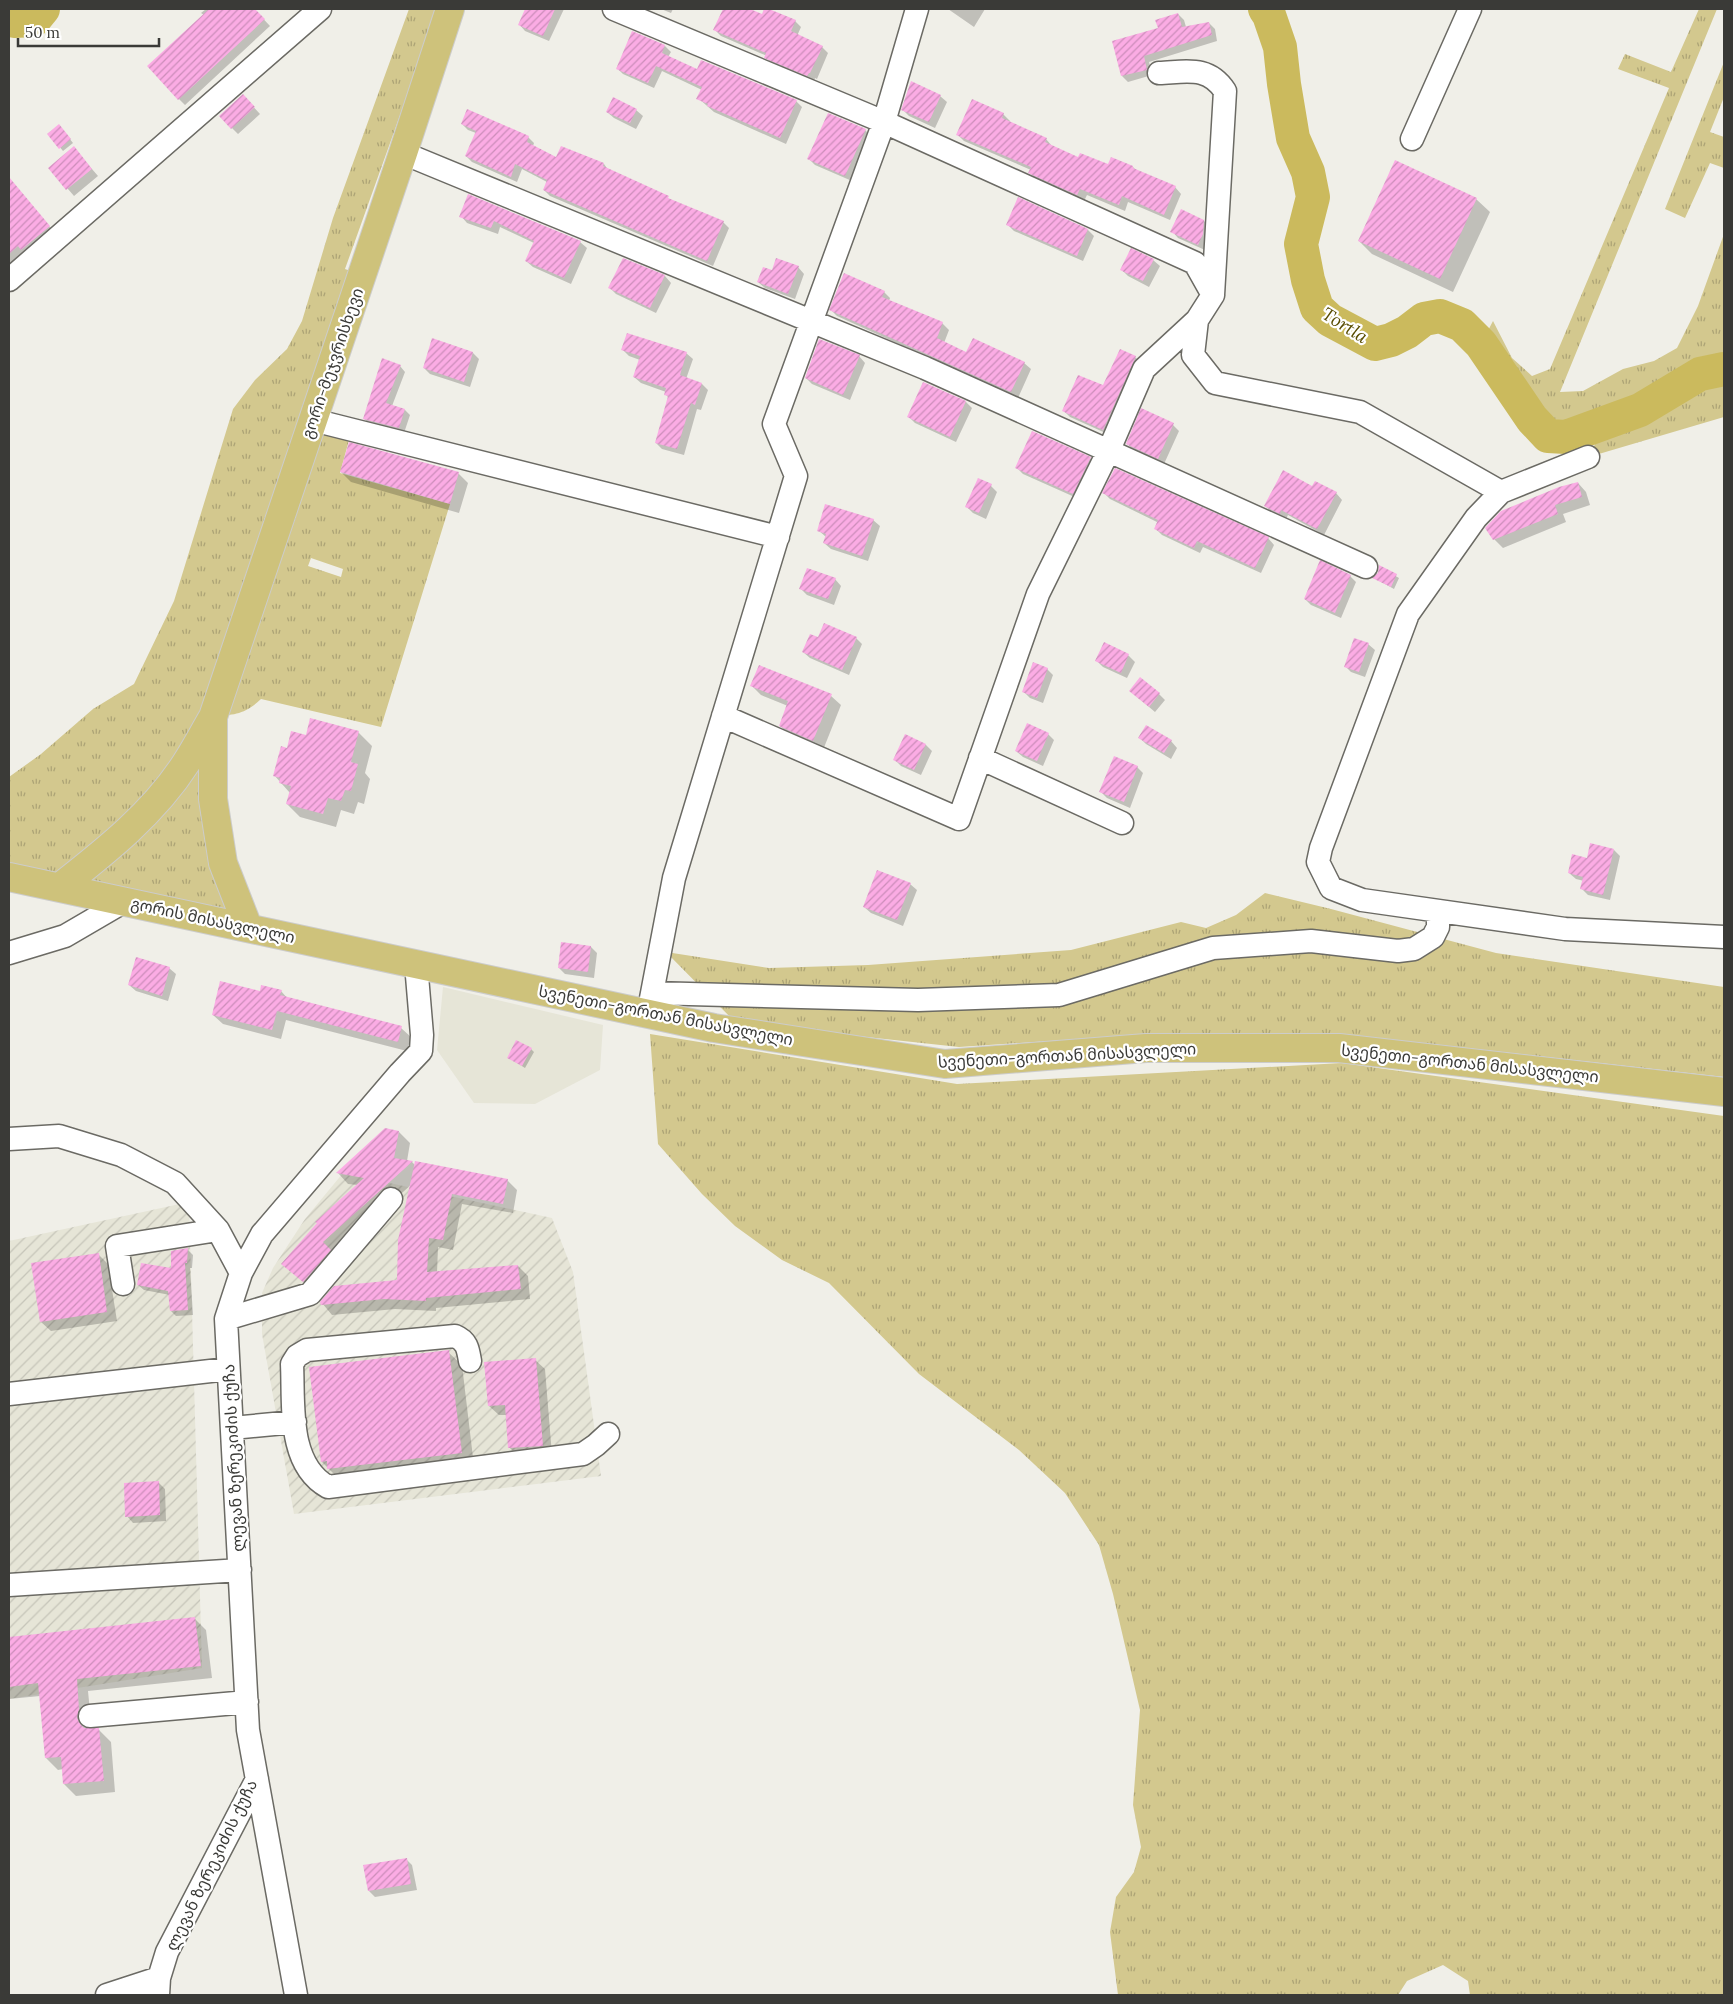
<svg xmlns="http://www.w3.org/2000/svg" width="1733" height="2004" viewBox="0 0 1733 2004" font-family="Lora,'Noto Sans Georgian',serif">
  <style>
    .built { fill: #e6e5d7 }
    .industrial { fill: url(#industrial-furrows) }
    .grass { fill: url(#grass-tufts); fill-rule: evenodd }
    .shadow { fill: #0003 }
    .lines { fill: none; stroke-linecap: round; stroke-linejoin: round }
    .river { stroke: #cbba5d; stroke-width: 34 }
    .building { fill: url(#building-hatch) }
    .minor-casing { stroke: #6b6a64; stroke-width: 25 }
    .major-casing { stroke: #cccccb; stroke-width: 30 }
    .minor { stroke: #fff; stroke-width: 22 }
    .major { stroke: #cec27b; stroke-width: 28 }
    .labels { text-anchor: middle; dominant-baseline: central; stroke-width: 4.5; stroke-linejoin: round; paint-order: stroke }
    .street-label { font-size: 16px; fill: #3a3a37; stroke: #fff }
    .water-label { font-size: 18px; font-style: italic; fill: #584c00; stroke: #fff }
  </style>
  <defs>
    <pattern id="industrial-furrows" width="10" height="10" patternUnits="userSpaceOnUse" patternTransform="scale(1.25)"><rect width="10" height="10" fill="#e6e5d7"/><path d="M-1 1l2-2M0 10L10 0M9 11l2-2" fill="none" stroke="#c6c5b9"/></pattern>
    <pattern id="grass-tufts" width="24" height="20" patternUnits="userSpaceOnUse" patternTransform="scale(1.25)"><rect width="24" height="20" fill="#d3c88e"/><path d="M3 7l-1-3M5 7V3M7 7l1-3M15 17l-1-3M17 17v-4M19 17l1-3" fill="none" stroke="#aca375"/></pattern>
    <pattern id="building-hatch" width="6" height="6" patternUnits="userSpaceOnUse" patternTransform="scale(1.25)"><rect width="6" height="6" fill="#fbace4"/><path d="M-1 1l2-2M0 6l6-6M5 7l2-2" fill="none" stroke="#cc8dba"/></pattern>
  </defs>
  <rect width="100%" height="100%" fill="#f0efe8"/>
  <path class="built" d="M443,987L603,1025L600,1070L535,1104L474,1103L437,1050Z"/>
  <path class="industrial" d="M343,1173L552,1218L573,1272L601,1476L294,1514L262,1334V1293L273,1268L305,1219Z
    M189,1202L202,1668L9,1699V1241Z"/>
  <path class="grass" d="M409,9H438L345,269L362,275L313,420L349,440L340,473L450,504L381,727L261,699C244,715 235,714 213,717V799L248,927L9,877V777L41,754L93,709L134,684L174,601L233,409L255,380L287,349L302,321L333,218ZM311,558L343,569L341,577L308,566Z
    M1699,9H1717L1560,392L1583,391L1623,369L1654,361L1677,348L1698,306L1724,234V417L1592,456L1599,425L1566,437L1548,436L1532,419L1481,344L1493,321L1512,358L1532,376L1550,369L1669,88L1618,69L1625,54L1671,72Z
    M1724,62V97L1710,132L1724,137V168L1710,163L1685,218L1665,209Z
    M1265,893L1331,909L1496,953L1724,987V1077L1359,1036H1125L959,1047L736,1023L666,952L769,968L868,965L1071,950L1181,922L1206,928L1236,915Z
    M650,1034L957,1084L1342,1063L1724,1116V1995H1470L1468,1981L1443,1965L1407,1981L1398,1995H1118L1110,1932L1116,1897L1134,1872L1141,1847L1133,1805L1140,1710L1113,1594L1099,1545L1065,1493L1019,1450L919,1374L829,1283L782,1260L735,1226L702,1194L658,1144Z"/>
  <path class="shadow" d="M206,9H254L270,26L185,105L179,99L204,15L201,13Z
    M526,9H564L549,41L525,31L519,24Z
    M661,9H673L671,13Z
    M724,9H747L762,16L766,9L795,21L801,27L797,36L822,47L828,53L817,79L815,78L814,81L772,64L766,57L767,56L721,36L715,30Z
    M948,9H985L974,27Z
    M1178,14L1184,20L1186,27L1209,23L1215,29L1217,41L1149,62L1152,75L1128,82L1122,76L1113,42L1159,29Z
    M665,46L671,52L668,57L697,71L796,101L802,107L786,144L714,112L698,98L702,90L662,71L654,88L623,74L617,68Z
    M940,96L947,102L935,128L909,116L903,110Z
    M249,102L260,114L238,134L232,128Z
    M636,110L643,116L636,129L614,118L607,112Z
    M1003,114L1010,121L1009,123L1046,139L1052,146L1079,159L1109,165L1133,167L1137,171L1175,187L1181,194L1170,220L1128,202L1125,211L1087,195L1084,201L1036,179L1030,173L1031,170L964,141L958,135Z
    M462,124L528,137L534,143L533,146L557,158L561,147L604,164L609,171L671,200L723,222L729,228L713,266L550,196L544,190L547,182L522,169L517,182L472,162L466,156L476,133L468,130Z
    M61,128L73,143L63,151L49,134Z
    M865,130L871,136L852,181L815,165L809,159Z
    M74,148L98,176L74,196L50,168Z
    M14,185L55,233L25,252L9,265V190Z
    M468,196L580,242L587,248L571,284L533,267L526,261L534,243L500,227L498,234L467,223L461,216Z
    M1018,199L1088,230L1094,236L1083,261L1014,231L1007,224Z
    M1476,199L1490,212L1453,292L1372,254L1359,241Z
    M1204,221L1210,227L1205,250L1178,238L1172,231Z
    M623,259L665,276L671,283L656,313L616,294L610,288Z
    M1153,260L1160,266L1149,287L1128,276L1122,270Z
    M798,267L804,274L795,299L765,288L758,282L773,272Z
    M884,292L890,298L889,301L942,323L949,330L944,343L967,353L973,339L1024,363L1031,369L1018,398L837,316L831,310Z
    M623,350L686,353L693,359L686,379L702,384L708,390L701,410L697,409L684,455L662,449L656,443L669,398L665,394L666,392L641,383L634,377L640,360L629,356Z
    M473,353L479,359L470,387L430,374L424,368Z
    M859,356L865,363L850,400L812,384L806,378Z
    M1135,357L1141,363L1110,435L1070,417L1064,411L1103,387Z
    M400,366L405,372L392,406L405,410L410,415L404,433L370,424L364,419Z
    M924,383L966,402L972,408L956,442L915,423L909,417Z
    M1173,425L1179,431L1164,464L1134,450L1127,444Z
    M1090,458L1096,465L1079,499L1023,474L1017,468Z
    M341,472L458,473L468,483L459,513L351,482Z
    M1578,483L1586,492L1590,505L1563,514L1566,522L1503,548L1494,539Z
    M991,486L997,492L986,519L973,513L967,507Z
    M1104,493L1268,538L1274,545L1261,573L1203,547L1200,553L1162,535L1156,529L1159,523L1110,499Z
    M1336,493L1342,500L1324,535L1288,515L1286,519L1272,512L1265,506Z
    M873,520L880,526L868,561L831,549L824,543L826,537L818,530Z
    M1380,567L1399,578L1394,589L1374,578L1379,573Z
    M1350,576L1356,582L1341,618L1311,605L1305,599Z
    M835,579L841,586L834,605L807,595L800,588Z
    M856,638L862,644L849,675L810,658L803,652L818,639Z
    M1104,644L1129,656L1135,662L1127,678L1103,667L1096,660Z
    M1368,644L1375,650L1365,677L1351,672L1345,666Z
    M1047,669L1053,675L1043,703L1030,698L1023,691Z
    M752,686L831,696L841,705L823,750L790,735L780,726L788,706L761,695Z
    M1130,691L1159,694L1165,700L1155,712Z
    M1146,727L1171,741L1177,748L1171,759L1146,744L1140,738Z
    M358,732L372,746L365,773L370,779L364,804L358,802L354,814L341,810L336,827L300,817L287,804L290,793L274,775L288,749L307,736Z
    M1048,734L1054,740L1043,766L1023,757L1016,751Z
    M906,736L926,745L932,751L921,775L901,766L895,760Z
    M1137,767L1143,773L1130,808L1107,798L1101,792Z
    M1614,850L1620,856L1610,900L1588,895L1582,889L1584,881L1576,879L1569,873L1588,859Z
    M910,884L917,890L903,926L871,913L864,907Z
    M591,947L597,953L594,978L565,974L559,968Z
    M169,968L176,974L168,1001L136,991L129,985Z
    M281,991L288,999L401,1028L411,1037L407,1051L286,1020L281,1039L223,1024L213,1015L261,992Z
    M531,1049L534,1052L525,1068L509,1058Z
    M399,1132L410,1143L407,1161L412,1162L415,1165L507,1180L517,1190L513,1213L462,1204L453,1250L438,1247L437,1273L518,1266L528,1276L530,1299L436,1308V1311L395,1309L332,1315L322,1303L398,1281L412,1184L333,1254L315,1292L283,1264L358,1185L348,1184L338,1173Z
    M187,1249L193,1255L192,1268H190L193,1315L176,1316L171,1311L170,1295L144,1290L138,1285L172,1270Z
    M98,1254L108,1264L117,1321L51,1331L41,1322Z
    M448,1352L462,1365L474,1466L342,1482L322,1462Z
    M535,1360L545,1369L552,1455L519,1457L509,1447L507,1415H499L489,1406Z
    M158,1482L165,1489L166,1521L133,1523L127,1516Z
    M194,1618L206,1630L212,1678L88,1691L91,1722L89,1729L99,1730L111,1742L115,1792L76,1796L64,1784L63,1769L58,1770L46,1758L40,1696L9,1699V1638Z
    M406,1859L412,1865L417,1890L375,1897L369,1891L365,1866Z"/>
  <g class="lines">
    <path class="river" d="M1265,9L1269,15L1280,47L1284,84L1293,138L1308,172L1313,197L1301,244L1308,280L1317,308L1330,320L1375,344L1391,340L1407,332L1424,319L1440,316L1462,325L1481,344L1532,419L1548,436L1566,437L1640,410L1700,374L1724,369
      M9,18L14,21L34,20L43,9"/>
  </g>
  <path class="building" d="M209,9H255L265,19L178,100L147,66Z
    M525,9H555L543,36L518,25Z
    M723,9H750L762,14L764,9H769L796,20L791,31L823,46L810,73H809L807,76L764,58L766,53L713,30Z
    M1178,13L1182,27L1209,22L1212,35L1144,56L1147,70L1121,76L1112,41L1158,28L1155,20Z
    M632,31L665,45L662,53L697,69L701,60L797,100L780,138L707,106L708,104L696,99L702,87L656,66L648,83L616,69Z
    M911,81L941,95L929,122L901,110Z
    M243,94L255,107L231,129L219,116Z
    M613,97L637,109L630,123L606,112Z
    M972,99L1004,113L1002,118L1047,138L1045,142L1078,157L1080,153L1108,164L1111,157L1133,166V168L1176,186L1164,215L1122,196L1119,205L1080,189L1077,195L1028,173L1031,167L956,135Z
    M467,109L529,136L527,142L556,157L561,146L604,163L603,166L669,196L668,198L724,221L707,261L543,190L547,180L515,164L511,177L465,156L476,131L461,124Z
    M828,113L866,129L845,176L807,159Z
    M59,124L71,139L59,149L47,134Z
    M74,146L92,169L66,190L48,168Z
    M1395,160L1477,198L1440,279L1358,241Z
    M9,177L50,226L21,250L18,246L9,254Z
    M468,194L581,241L564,278L525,261L534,241L494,221L491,228L459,217Z
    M1018,197L1088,229L1077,256L1006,225Z
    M1181,209L1204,220L1203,234L1198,245L1170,232Z
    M1131,248L1154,259L1143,281L1120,270Z
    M623,258L665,275L650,308L608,288Z
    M776,258L799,266L788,294L757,282L763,267L772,270Z
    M844,273L885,291L882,297L943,322L937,338L966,352L973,338L1025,362L1011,392L829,310Z
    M627,333L687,352L680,375L702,383L695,405L691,403L677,449L655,443L668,396L664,395L666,388L633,377L640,356L621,350Z
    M432,338L473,352L464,382L423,368Z
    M819,339L860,355L843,395L805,378Z
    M1120,349L1136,356L1103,430L1062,411L1078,375L1103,385Z
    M382,358L401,365L386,403L405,409L399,428L363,419Z
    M923,382L966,401L950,437L907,417Z
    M1141,408L1174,423L1158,459L1126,444Z
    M1032,431L1091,457L1073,494L1015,468Z
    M349,442L459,472L450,504L340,472Z
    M1115,468L1269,537L1255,568L1197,541L1194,548L1154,529L1158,520L1102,493Z
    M1283,470L1312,486L1315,481L1337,492L1317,529L1281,510L1280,514L1264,506Z
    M978,478L992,484L979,513L965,507Z
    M1578,482L1582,497L1555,505L1558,514L1493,540L1485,528L1501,511L1559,487Z
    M825,504L874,519L862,556L823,543L826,534L817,531Z
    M1320,560L1351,575L1335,613L1304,599Z
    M1379,565L1397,574L1391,587L1372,578L1378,573Z
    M807,568L836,578L828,599L799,589Z
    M824,623L857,637L842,670L802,652L810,634L818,637Z
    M1354,638L1369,643L1359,672L1344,667Z
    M1104,642L1129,654L1121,673L1095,661Z
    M1033,662L1048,668L1037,698L1022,692Z
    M759,665L832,694L813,741L779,726L788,701L750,686Z
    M1140,677L1160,693L1149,707L1129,691Z
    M310,718L359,731L351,762L358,764L351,791L345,790L341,801L328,798L323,814L286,804L291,786L279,783L280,778L273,776L281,746L287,748L291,731L306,735Z
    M1027,723L1049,733L1037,761L1015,751Z
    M1146,725L1172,740L1164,753L1138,738Z
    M905,734L926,744L914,770L893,760Z
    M1114,756L1138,766L1124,802L1099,792Z
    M1590,843L1614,849L1603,895L1580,889L1583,877L1568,873L1572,854L1587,858Z
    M877,870L911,883L897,920L863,907Z
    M561,942L591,946L588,972L558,968Z
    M136,957L170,967L162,996L128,985Z
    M220,981L260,991L261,985L282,990L280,995L402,1026L398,1042L277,1011L272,1030L212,1015Z
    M516,1040L532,1048L522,1066L507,1058Z
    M385,1128L399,1131L394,1158L413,1161L323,1242L331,1250L303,1282L281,1264L317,1223L315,1222L364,1178L336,1173Z
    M415,1161L508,1179L503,1204L452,1194L443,1240L429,1238L427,1272L518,1265L521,1289L426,1298V1301L384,1299L321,1305L320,1302L334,1286L397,1280L398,1240Z
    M188,1248L187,1263H185L188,1310L170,1311L168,1291L137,1285L141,1263L171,1268V1251Z
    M99,1253L107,1312L40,1322L31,1263Z
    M449,1350L462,1453L327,1469V1461L321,1462L309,1367Z
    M536,1358L543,1446L508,1448L505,1405L488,1406L484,1362Z
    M159,1481L160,1515L125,1517L124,1483Z
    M195,1617L201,1666L77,1679L79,1709L77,1718L80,1724L84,1728H99L104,1781L63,1784L61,1757L45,1758L38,1683L9,1687V1637Z
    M407,1858L411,1884L368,1891L363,1865Z"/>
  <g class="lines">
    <g class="minor-casing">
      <path id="minor" d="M614,9L884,122L1195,263L1213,295L1197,320L1144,369L1109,450L1038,594L959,819L723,716
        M1159,73C1186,72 1208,65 1225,91L1213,295
        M1412,139L1470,9
        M403,153L925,368L1366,567
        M9,280L320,9
        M1197,320L1193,355L1215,383L1360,412L1501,492
        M313,420L778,537
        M1588,457L1501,492L1476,518L1408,614L1321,848L1318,862L1331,888L1362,900L1565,929L1724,937
        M980,758L1122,823
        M9,953L65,936L125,901
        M652,993L918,1000L1059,995L1213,948L1311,941L1398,951L1414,949L1433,937L1438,927V911
        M648,1014L674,878L796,476L774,424L884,122L917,9
        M9,1139L59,1136L121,1155L175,1183L218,1230L241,1273
        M123,1284L117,1246L218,1230
        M226,1319L310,1294L391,1199
        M470,1361C468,1349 467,1341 455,1336L307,1350L297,1356L292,1364C294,1404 287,1464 328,1487L583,1454L596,1445L608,1434
        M9,1394L228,1369
        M232,1428L295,1422
        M9,1585L240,1570
        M90,1716L247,1702
        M107,1995L159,1978
        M158,1995L159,1978L167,1952L257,1779
        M296,1995L248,1730L226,1319L241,1273L262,1234L400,1073L421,1051L422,1035L416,964"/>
    </g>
    <g class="major-casing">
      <path id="major" d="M213,719V799L223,863L248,927
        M9,877L714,1028L945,1064L1146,1048H1339L1724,1092
        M60,887C106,851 154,813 186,763C196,748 204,732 213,717L403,153L450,9"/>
    </g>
    <use href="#minor" class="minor"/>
    <use href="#major" class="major"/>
  </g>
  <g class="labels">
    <g class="street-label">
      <text transform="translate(332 363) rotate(-71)">გორი-მეჯვრისხევი</text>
      <text transform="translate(213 920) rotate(12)">გორის მისასვლელი</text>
      <text transform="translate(666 1015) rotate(11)">სვენეთი-გორთან მისასვლელი</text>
      <text transform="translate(1067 1055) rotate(-3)">სვენეთი-გორთან მისასვლელი</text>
      <text transform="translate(1470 1063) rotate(6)">სვენეთი-გორთან მისასვლელი</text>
      <text transform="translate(233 1458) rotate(-93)">ლევან ზერეკიძის ქუჩა</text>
      <text transform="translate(211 1865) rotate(-64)">ლევან ზერეკიძის ქუჩა</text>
    </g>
    <g class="water-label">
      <text transform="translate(1345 325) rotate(32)">Tortla</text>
    </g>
  </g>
  <rect width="1733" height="2004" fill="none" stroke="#3a3a37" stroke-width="20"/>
  <path d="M18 38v8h141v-8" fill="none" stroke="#3a3a37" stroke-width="2.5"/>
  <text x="25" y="38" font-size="15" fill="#3a3a37" stroke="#ffffff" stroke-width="4" paint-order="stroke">50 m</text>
</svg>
